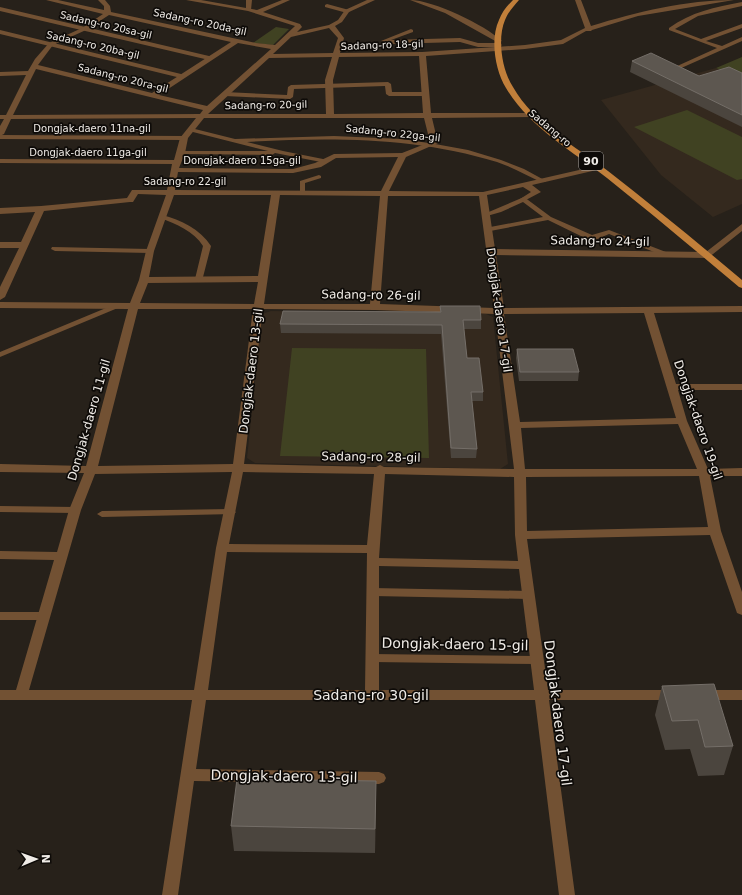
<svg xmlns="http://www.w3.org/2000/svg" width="742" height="895" viewBox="0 0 742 895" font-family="'DejaVu Sans',sans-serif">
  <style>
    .built { fill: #34291e }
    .green { fill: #404222 }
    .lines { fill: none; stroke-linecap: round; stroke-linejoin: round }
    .service { fill: #725133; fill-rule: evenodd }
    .minor { fill: #725133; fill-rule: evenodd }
    .primary { fill: #c17f3a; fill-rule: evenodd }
    .wall { fill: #4b453e }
    .shaded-wall { fill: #352f28 }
    .building { fill: #5d5750; stroke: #746e68 }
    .labels { text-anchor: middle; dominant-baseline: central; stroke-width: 3.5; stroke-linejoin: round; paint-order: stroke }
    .far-street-label { font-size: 10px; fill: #f0ece7; stroke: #0e0b08 }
    .shield { fill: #0e0b08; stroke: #aca8a4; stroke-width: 1 }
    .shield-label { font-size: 11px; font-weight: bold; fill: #f0ece7 }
    .street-label { font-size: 12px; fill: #f0ece7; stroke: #0e0b08 }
    .near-street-label { font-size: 14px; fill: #f0ece7; stroke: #0e0b08 }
  </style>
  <rect width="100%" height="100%" fill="#27211a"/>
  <path class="built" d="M716,68L742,80V204L713,217L661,175L601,100Z
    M271,311L486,314L493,317L508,464L500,469L255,463L247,458L262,314Z"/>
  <path class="green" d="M276,27L289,29L273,45L253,43Z
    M742,57V80L716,68Z
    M687,110L742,137V179L737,180L634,127Z
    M292,348L426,349L429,458L280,456Z"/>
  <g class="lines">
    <path class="service" d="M246,0H252L251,10L246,9Z
      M742,2V6L698,16L675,29L701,39L742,24V28L706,41L722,46L742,37V41L679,69H675V67L717,48L669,30V28C691,12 715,7 742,2Z
      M327,4L349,10L350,11L347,13L325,7V5Z
      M0,7L209,56L212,58L209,60L0,11Z
      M411,29L413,30V32L391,40L460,38L478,43H499L502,45L499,47H478L460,42L389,44L381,41Z
      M0,30L181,74L184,76L181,78L0,34Z
      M388,82L391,84L392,92H425L428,94L425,96H389L386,94L385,86L294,89L293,97L290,99L225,96L222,94L225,92L287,95L288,87L291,85Z
      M191,128L235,139L334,136L402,139L435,144L468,150L501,160L524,169L546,181L545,182H541C526,175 512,167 497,162C416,137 330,137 247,142L283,151L328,160L329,161L326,163L275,153L272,155L179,154V152L181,151H268L189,131L188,130Z
      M0,135L184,136L187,138L184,140L0,139Z
      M319,175L321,176V178L305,183V192L302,194L300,193V181Z
      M524,197L551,217L592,235L609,230L671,254L667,256H664L609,234L595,240H589L548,220L485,232V228L543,217L523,202L501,212L487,216L484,214Z
      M162,215C181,220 200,229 211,246L202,281H196L195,279L203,246C194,231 176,224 160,218L159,217Z
      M52,247L150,249L154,251L150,253L55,251L51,249Z
      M118,303H121L125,305L0,357V352Z
      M0,506L75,507L80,510L75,513L0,512Z
      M231,509L236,512L234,514L102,517L97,514L102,511Z
      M373,588L528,591L532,592L533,595L532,598L528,599L373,596L369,595L368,592L369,589Z
      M0,612H44L48,613L49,616L48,619L44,620H0Z
      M372,654L536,656L540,657L541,660L540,663L536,664L372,662L368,661L367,658L368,655Z"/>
    <path class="minor" d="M46,0H58L104,10V6L98,0H105L110,6L111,12L256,43L275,45L295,26L248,11L186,0H201L257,10L282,0H290L263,12L300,24L302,27L297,32L329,25L338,20L345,10L367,0H375L349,12L342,22L335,26L344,38L340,53L422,52L525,45L561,40L585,28L575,0H581L591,26C637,12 686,0 734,0L638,16L592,30L591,31H586L563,44L525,49L426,56L431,113H532L536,115L532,117L432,118L438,143L406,157L389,191L483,192L601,165V169L532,185L541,192L524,201L520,199L531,192L523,187L487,195L495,249L706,252L742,224V231L708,258L496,255L504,308L742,306V312L654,313L676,384H742V390H678L687,421L708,469L742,468V476H710L721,531L742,592V615L737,613L736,610L710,535L527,539L548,690H673L678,691L680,695L678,699L673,700H549L575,895H559L535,700H206L196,769L379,772L384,774L386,778L384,782L379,784L194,781L178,895H162L192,700H0V690H16L54,560L0,559V551L57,552L69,510L84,473L0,472V464L86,466L128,309L0,308V302L130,303L139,280L146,251L166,195L138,194L133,202H130L44,211L5,297L0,300V287L19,248H0V242H21L35,212L0,214V208L41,206L127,198L132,190H167L172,164L0,163V159L174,160L180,138L196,118L11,119L4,134L0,136V126L4,119H0V115H6L26,75L0,76V72L28,71L35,59L49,43L82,28L103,14ZM109,15L231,42L152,93L38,65L53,45L86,30ZM329,28L338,38L333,53L273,54L291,37ZM238,43L271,49L207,106L159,95ZM419,56L423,113L334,114L333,80L339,57ZM332,57L325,80L326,114H208L269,58ZM36,69L203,110L200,114L13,115ZM204,118H424L430,142L402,153L334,154L315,163L293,169L179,168L185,153L188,138ZM398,157L381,191L175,190L178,172L293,173L321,167L336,158ZM174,195H271L258,276L149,277L154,251ZM280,195L380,196L370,304H264ZM388,196H479L494,308L380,304ZM258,282L254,304L140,303L148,283ZM138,309H253L233,464L98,466ZM263,309L375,310L495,314L514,469L384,467L380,465L376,467L244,464ZM644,313L676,418L520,422L504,314ZM678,424L697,469H525L521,428ZM232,472L216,548L194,690H29L81,510L95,474ZM243,472L374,474L367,545L229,544ZM385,474L514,477L515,535L518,561L379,558ZM699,476L708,527L527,531L526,477ZM227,552L367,553L365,690H208ZM379,566L519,569L534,690H379Z
      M410,0C433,0 485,25 502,41L497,42L445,13Z
      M703,690H742V700H703L698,699L696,695L698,691Z"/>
    <path class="primary" d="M513,0H519C514,6 508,12 505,20C497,39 502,70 513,87C534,124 575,146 608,171C653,206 698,243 742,280V288L739,287C695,250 652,214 607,178C572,151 529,127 506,88C495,70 490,39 499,20C502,12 507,6 513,0Z"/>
  </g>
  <path class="wall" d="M632,61L699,76L742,73V127L630,72Z
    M440,306L481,320V329H464L467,358L483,392V401H472L477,449L476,458H451L441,334L281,333L280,324L440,312Z
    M517,349L579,372L578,381H519L516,358Z
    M662,686L733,746L724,775L698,776L690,749L665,750L655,715Z
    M376,806L375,853L234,851L231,826Z"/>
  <path class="shaded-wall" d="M376,781V806L375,853V829Z"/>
  <path class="building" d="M651,53L699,76L729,67L742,73V115L632,61Z
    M440,306H480L481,320H463L467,358H479L483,392H471L477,449L451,448L442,325L280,324L283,311L441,312Z
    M517,349H573L579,372H520Z
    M714,684L733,746L705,747L698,720L672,721L662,686Z
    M237,779L376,781L375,829L231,826Z"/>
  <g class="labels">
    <g class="far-street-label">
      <text transform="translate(200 22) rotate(12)">Sadang-ro 20da-gil</text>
      <text transform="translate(106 25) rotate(13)">Sadang-ro 20sa-gil</text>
      <text transform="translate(93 45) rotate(13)">Sadang-ro 20ba-gil</text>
      <text transform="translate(382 45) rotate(-2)">Sadang-ro 18-gil</text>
      <text transform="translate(123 78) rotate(14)">Sadang-ro 20ra-gil</text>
      <text transform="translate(266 105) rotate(-1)">Sadang-ro 20-gil</text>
      <text x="92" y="128">Dongjak-daero 11na-gil</text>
      <text transform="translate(550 128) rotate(40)">Sadang-ro</text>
      <text transform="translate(393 133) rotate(6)">Sadang-ro 22ga-gil</text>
      <text x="88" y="152">Dongjak-daero 11ga-gil</text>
      <text x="242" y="160">Dongjak-daero 15ga-gil</text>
      <text x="185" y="181">Sadang-ro 22-gil</text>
    </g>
    <rect class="shield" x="579" y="152" width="24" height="18" rx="3"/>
    <g class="shield-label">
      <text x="591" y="161">90</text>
    </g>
    <g class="street-label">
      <text transform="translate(600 241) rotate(1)">Sadang-ro 24-gil</text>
      <text transform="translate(371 295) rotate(1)">Sadang-ro 26-gil</text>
      <text transform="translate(499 310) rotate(82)">Dongjak-daero 17-gil</text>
      <text transform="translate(251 371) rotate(-83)">Dongjak-daero 13-gil</text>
      <text transform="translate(89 420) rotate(-74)">Dongjak-daero 11-gil</text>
      <text transform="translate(698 420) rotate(71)">Dongjak-daero 19-gil</text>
      <text transform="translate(371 457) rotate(1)">Sadang-ro 28-gil</text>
    </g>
    <g class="near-street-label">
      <text transform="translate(455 644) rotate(1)">Dongjak-daero 15-gil</text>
      <text x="371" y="695">Sadang-ro 30-gil</text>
      <text transform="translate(558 713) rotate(83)">Dongjak-daero 17-gil</text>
      <text transform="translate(284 776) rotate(1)">Dongjak-daero 13-gil</text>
    </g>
  </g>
  <g transform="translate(36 859) rotate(88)" stroke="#0e0b08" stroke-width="3" paint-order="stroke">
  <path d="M0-3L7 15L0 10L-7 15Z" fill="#f0ece7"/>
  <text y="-6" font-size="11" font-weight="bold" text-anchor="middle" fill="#f0ece7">N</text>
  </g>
</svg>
